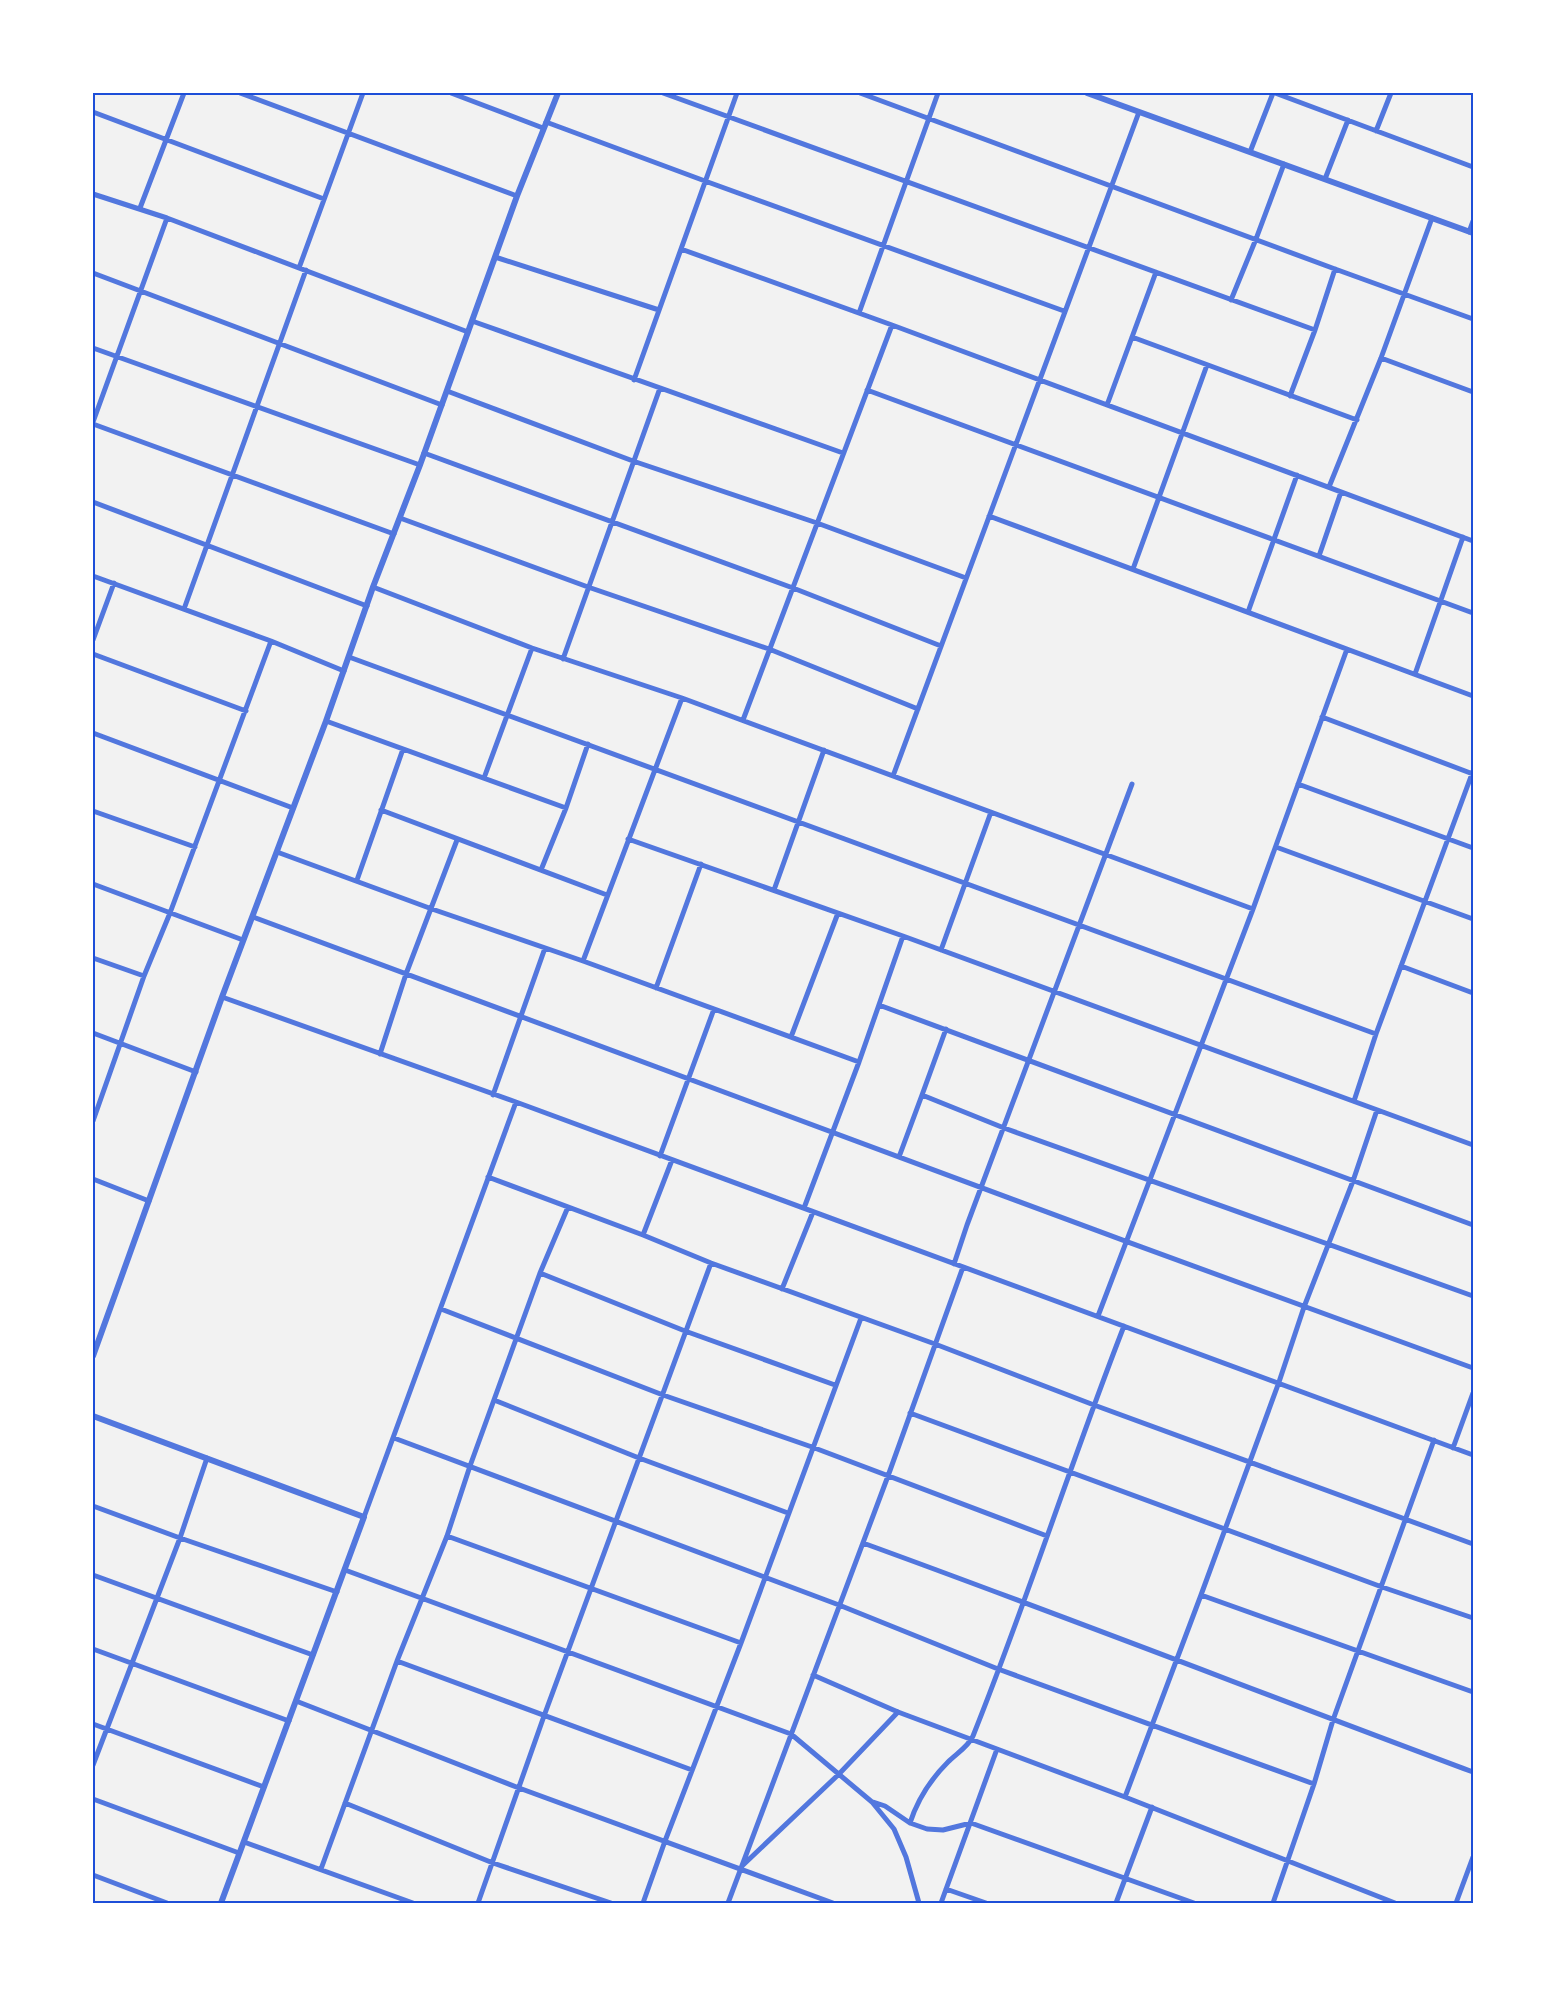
<svg xmlns="http://www.w3.org/2000/svg" width="1566" height="1996" viewBox="0 0 1566 1996" font-family="'PT Sans Narrow',sans-serif">
  <style>
    .lines { fill: none; stroke-linecap: round; stroke-linejoin: round }
    .minor { stroke: #5277de; stroke-width: 5 }
    .tertiary { stroke: #5277de; stroke-width: 6 }
    .neatline { fill: none; stroke: #1d4ed8; stroke-width: 2 }
  </style>
  <rect width="100%" height="100%" fill="#f2f2f2"/>
  <g class="lines">
    <path class="minor" d="M240,93L517,196
      M451,93L543,128
      M663,93L1315,330
      M860,93L1335,269L1473,319
      M1275,93L1473,167
      M93,112L324,199
      M546,122L705,181L1064,311
      M1376,131L1391,93
      M1250,152L1273,93
      M1325,179L1348,120
      M93,194L167,218L468,332
      M140,208L184,93
      M1469,232L1473,221
      M681,249L892,325L1473,541
      M495,257L659,310
      M299,268L363,93
      M93,273L442,405
      M1231,300L1256,239L1284,164
      M859,313L938,93
      M472,321L843,453
      M1132,337L1357,420
      M93,348L420,465
      M1381,358L1473,392
      M634,380L737,93
      M867,390L1473,613
      M447,391L633,461L817,523L966,578
      M1290,396L1315,330L1335,269
      M1107,405L1156,272
      M93,422L167,218
      M93,424L394,534
      M424,453L793,588L941,646
      M1329,487L1381,358L1432,218
      M93,502L367,606
      M989,516L1473,696
      M400,518L588,587L769,649L918,709
      M1319,556L1341,492
      M1133,569L1207,365
      M93,576L271,641L344,671
      M373,587L532,648L682,698L1253,909
      M184,609L306,270
      M1248,612L1297,475
      M93,640L114,583
      M93,654L246,711
      M349,657L1376,1034
      M563,659L660,388
      M1415,674L1463,537
      M1322,717L1473,774
      M743,720L892,325
      M326,721L566,808
      M93,733L293,808
      M893,776L1139,112
      M484,778L532,648
      M1298,784L1473,848
      M381,810L607,895
      M93,811L195,847
      M628,839L903,936L1473,1145
      M1276,847L1473,919
      M277,852L432,909L583,961L859,1062
      M541,870L566,808L588,744
      M357,880L403,749
      M93,884L243,940
      M774,890L824,750
      M253,917C659,1067 1065,1221 1473,1368
      M941,950L991,812
      M93,958L144,976
      M583,961L682,698
      M1401,966L1473,993
      M656,988L701,864
      M222,997L516,1102L1473,1455
      M879,1005L1473,1225
      M946,1029L922,1095L1004,1128L1473,1296
      M93,1033L196,1072
      M791,1037L838,913
      M380,1054L406,974L457,840
      M493,1095L545,948
      M1354,1101L1376,1034L1473,771
      M93,1121L144,976L170,913L271,641
      M660,1156L714,1009
      M899,1157L922,1095
      M488,1177L643,1235L711,1263L935,1344L1094,1405L1473,1544
      M93,1179L149,1201
      M804,1208L859,1062L903,936
      M643,1235L672,1160
      M954,1264L967,1225L1132,784
      M540,1273L685,1331L835,1385
      M782,1289L813,1212
      M441,1309L663,1395L812,1447L1047,1536
      M1098,1316L1253,909L1347,649
      M494,1400L639,1458L788,1513
      M910,1413L1382,1587L1473,1618
      M394,1438L839,1605L998,1669L1314,1784
      M1453,1448L1473,1393
      M93,1506L180,1538L337,1592
      M364,1517L516,1102
      M447,1536L741,1643
      M863,1543C1067,1617 1269,1696 1473,1772
      M345,1570L791,1734L872,1802L894,1829L906,1857L919,1903
      M93,1575L313,1655
      M1201,1595L1473,1692
      M93,1649L289,1721
      M397,1661L692,1770
      M813,1675L898,1712L1125,1797L1395,1903
      M296,1701L519,1788L833,1903
      M93,1724L264,1787
      M93,1765L180,1538L207,1458
      M1125,1797L1201,1595L1279,1382L1304,1307L1353,1181L1377,1110
      M93,1799L239,1853
      M873,1802L885,1806L910,1823L927,1829L943,1830L971,1823L1194,1903
      M345,1803L493,1863L611,1903
      M910,1823C918,1798 930,1780 948,1762C956,1754 969,1746 973,1736C1027,1601 1071,1462 1124,1326
      M244,1842L413,1903
      M742,1866L839,1774L898,1712
      M321,1869L397,1661L447,1536L470,1466L540,1273L568,1207
      M93,1875L167,1903
      M946,1889L986,1903
      M478,1903L544,1716L711,1263
      M643,1903L665,1841L741,1643L861,1318
      M728,1903L888,1476L963,1267
      M941,1903L997,1749
      M1116,1903L1152,1807
      M1273,1903L1314,1784L1333,1720L1434,1440
      M1456,1903L1473,1857"/>
    <path class="tertiary" d="M1087,93L1473,233
      M93,1356L222,997L326,721L373,587L420,465L517,196L558,93
      M93,1416L364,1517L221,1903"/>
  </g>
  <rect width="1566" height="1996" fill="none" stroke="#ffffff" stroke-width="189"/>
  <rect x="94" y="94" width="1378" height="1808" class="neatline"/>
</svg>
